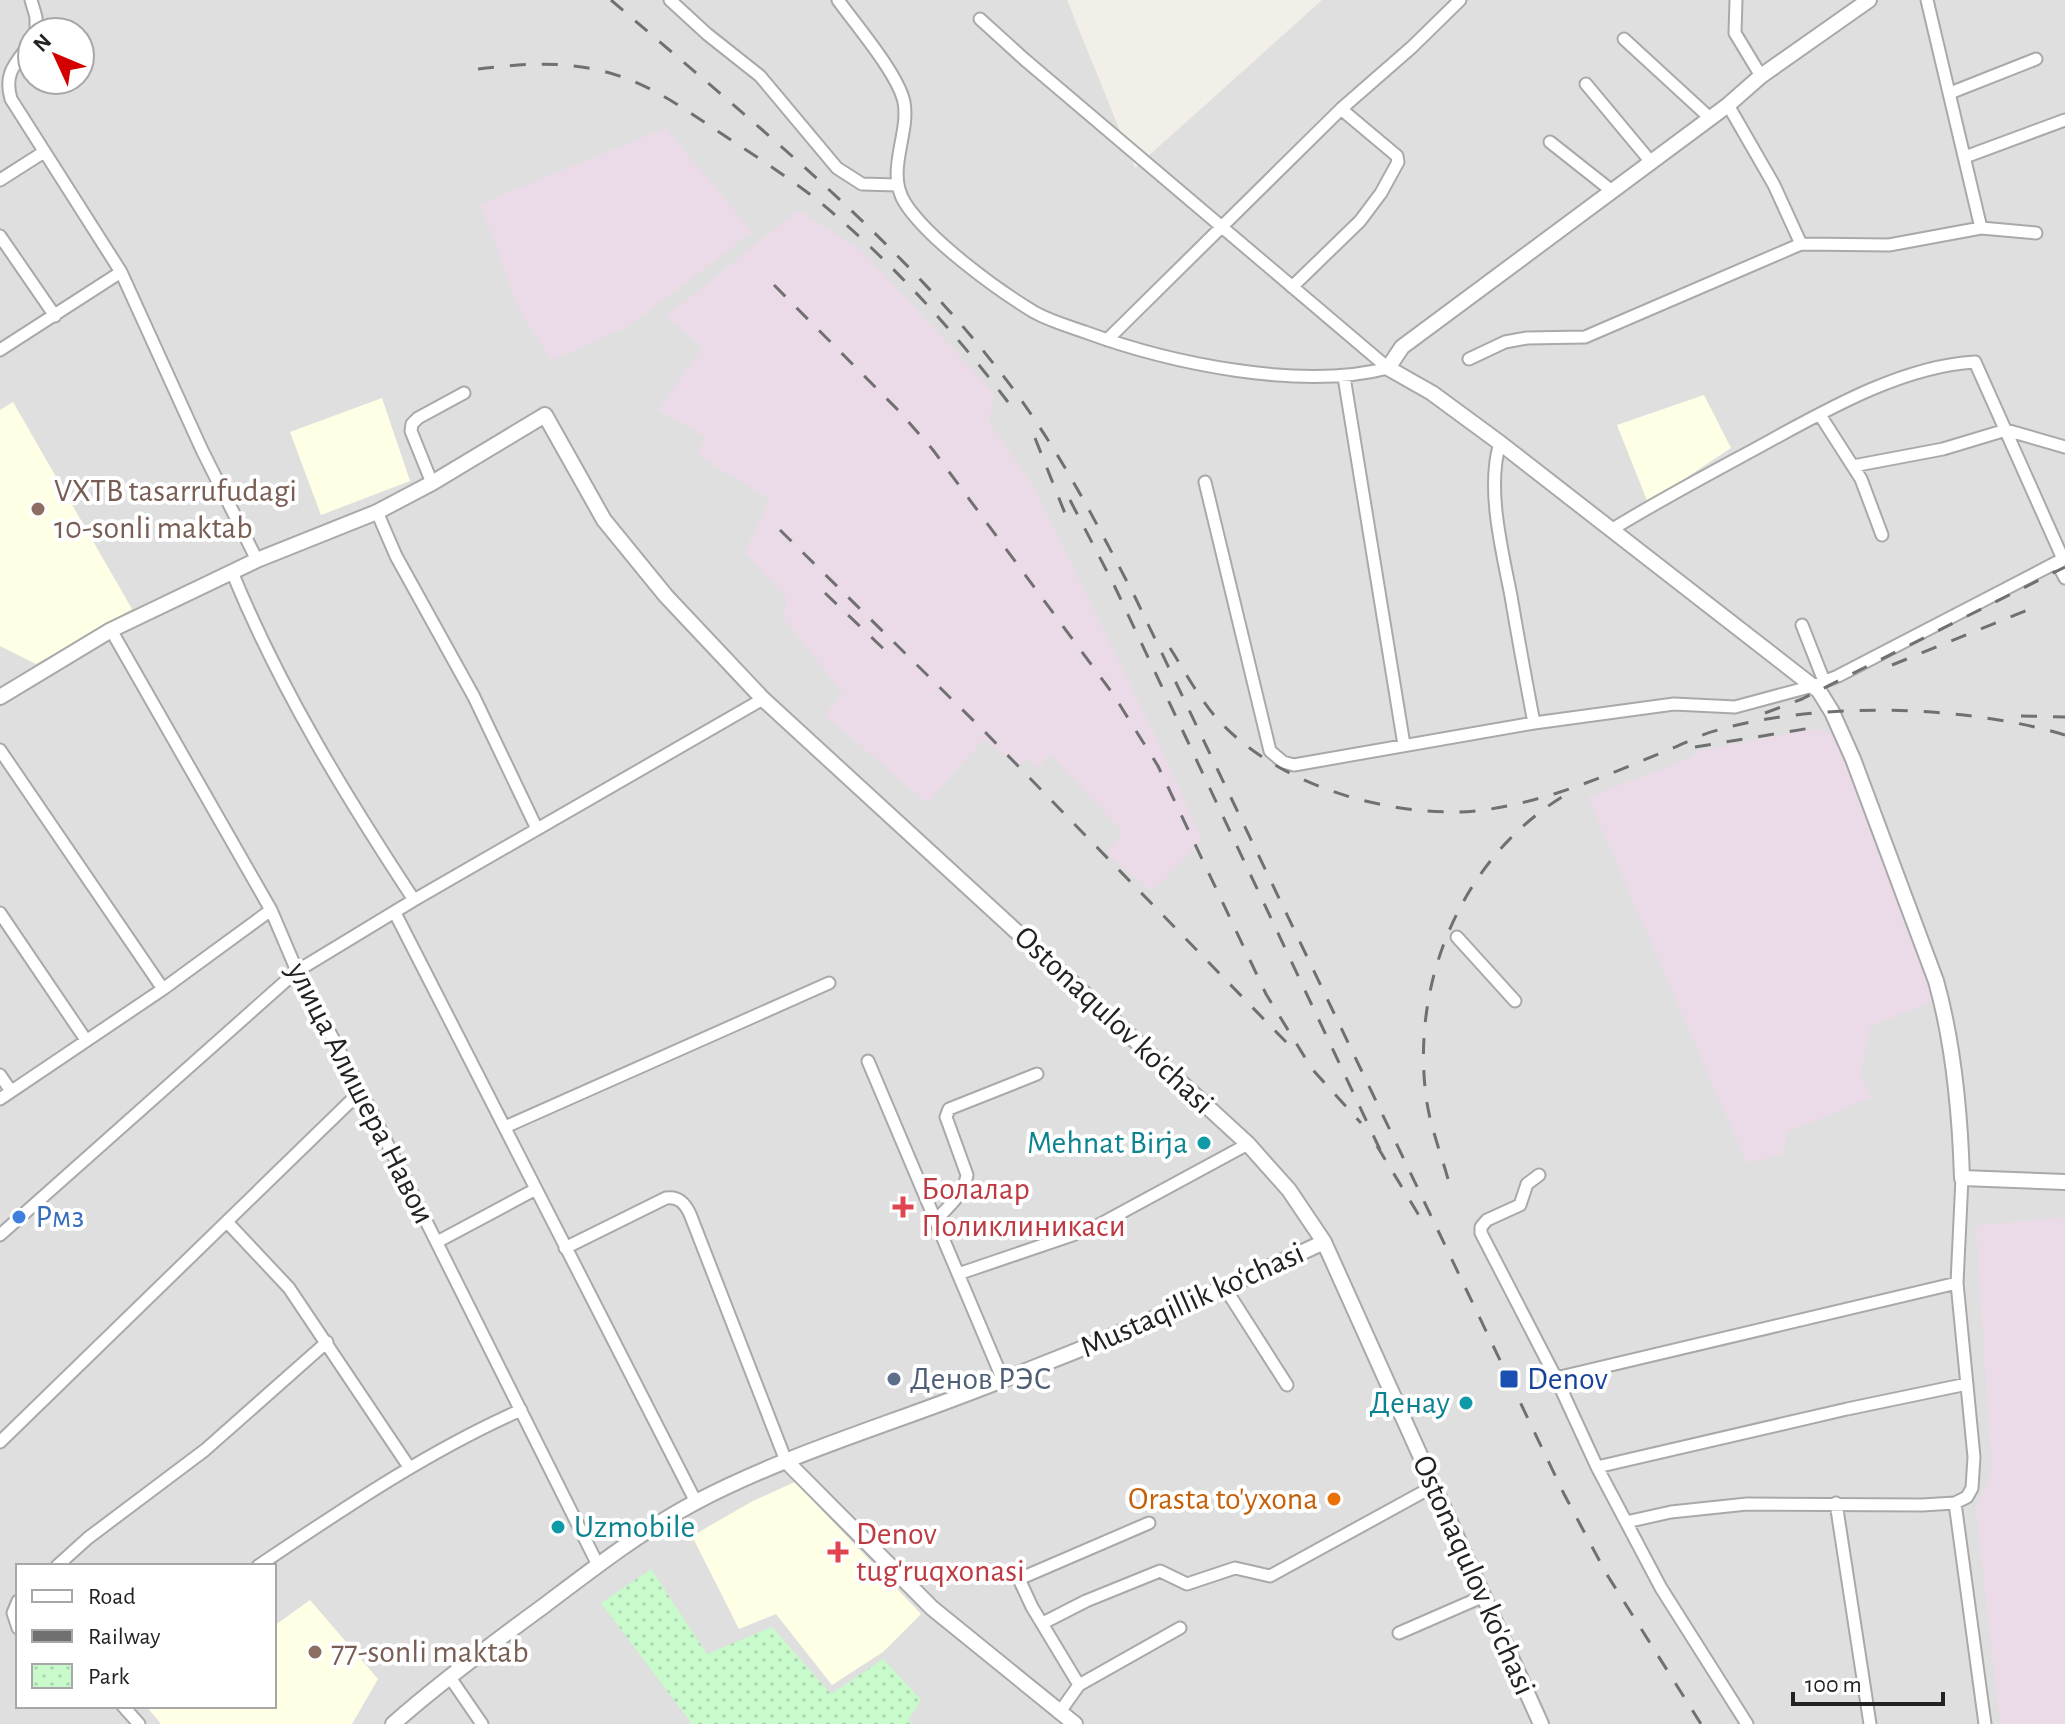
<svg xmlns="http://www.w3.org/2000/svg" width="2065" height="1724" viewBox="0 0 2065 1724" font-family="'Alegreya Sans',sans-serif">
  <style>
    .residential { fill: #e0dfdf; fill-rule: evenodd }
    .industrial { fill: #ebdbe8 }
    .education { fill: #ffffe5 }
    .park { fill: url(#park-dots) }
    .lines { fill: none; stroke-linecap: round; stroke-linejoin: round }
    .minor-casing { stroke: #a9a9a9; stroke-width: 15 }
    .tertiary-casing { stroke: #a9a9a9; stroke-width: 18 }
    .minor { stroke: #fff; stroke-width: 11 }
    .tertiary { stroke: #fff; stroke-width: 14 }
    .rail { stroke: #707070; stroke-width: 3; stroke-dasharray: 16 16; stroke-linecap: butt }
    .education-dot { fill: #8d6e63; stroke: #fff; stroke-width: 3 }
    .culture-dot { fill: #0f9aa8; stroke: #fff; stroke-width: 3 }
    .health-dot { fill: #e0444e; stroke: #fff; stroke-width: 3 }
    .shop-dot { fill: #3f7fe0; stroke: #fff; stroke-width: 3 }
    .service-dot { fill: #5c6f8a; stroke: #fff; stroke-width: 3 }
    .transit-dot { fill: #1a4fb4; stroke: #fff; stroke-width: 3 }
    .food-dot { fill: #e8710a; stroke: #fff; stroke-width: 3 }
    .labels { text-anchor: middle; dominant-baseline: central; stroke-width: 8; stroke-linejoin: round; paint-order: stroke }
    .education-label { font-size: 32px; fill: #785e54; stroke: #fff; text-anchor: start }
    .street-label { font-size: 32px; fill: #222; stroke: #fff }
    .culture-label { font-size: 32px; fill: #0d838f; stroke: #fff; text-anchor: end }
    .health-label { font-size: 32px; fill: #be3a42; stroke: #fff; text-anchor: start }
    .shop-label { font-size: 32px; fill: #366cbe; stroke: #fff; text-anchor: start }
    .service-label { font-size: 32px; fill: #4e5e75; stroke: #fff; text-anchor: start }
    .transit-label { font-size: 32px; fill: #164399; stroke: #fff; text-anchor: start }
    .food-label { font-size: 32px; fill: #c56008; stroke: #fff; text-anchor: end }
  </style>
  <defs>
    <pattern id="park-dots" width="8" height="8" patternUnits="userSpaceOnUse" patternTransform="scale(2)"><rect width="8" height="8" fill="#c8facc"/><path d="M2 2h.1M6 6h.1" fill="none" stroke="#acd6af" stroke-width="1.8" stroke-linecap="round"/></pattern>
  </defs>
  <rect width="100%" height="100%" fill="#f2efe9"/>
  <path class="residential" d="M0,0H1067L1135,168L1322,0H2065V1724H0ZM32,32H80V80H32ZM18,1566H274V1706H18Z"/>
  <path class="industrial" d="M666,128L752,232L627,327L552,360L520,311L480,204Z
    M798,210L861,250L994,393L989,422L1033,486L1152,729L1202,840L1152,892L1107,853L1123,832L1050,754L1038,768L1028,758L1018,765L984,739L927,803L825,715L843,693L783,617L787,599L745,552L770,499L697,455L706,437L658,410L703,347L666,317Z
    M1819,728L1843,742L1938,998L1870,1027L1860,1075L1872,1097L1788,1132L1782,1154L1747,1163L1588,797L1691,758L1697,751Z
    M2065,1217V1724H2000L1976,1508L1992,1471L1976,1226Z"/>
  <path class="education" d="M1704,395L1731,448L1648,503L1617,425Z
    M382,398L410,481L321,515L290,432Z
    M13,402L132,609L36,664L0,646V410Z
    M795,1482L921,1614L883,1652L832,1685L776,1614L739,1629L692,1536L751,1502Z
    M310,1600L378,1679L352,1724H161L146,1706H274V1626Z"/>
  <path class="park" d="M651,1569L707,1654L772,1627L831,1694L883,1659L921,1700L908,1720L912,1724H692L601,1603Z"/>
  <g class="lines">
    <g class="minor-casing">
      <path id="minor" d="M31,0L36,17V32
        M670,0L707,34L760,76L837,168L862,184L897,185
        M838,0C856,25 898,74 904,102C910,135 885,171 905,203C929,240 996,289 1034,312C1050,321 1068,326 1085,332C1169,363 1301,391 1388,368
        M1736,0L1735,33L1761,76
        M1927,0L1981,228
        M980,19L1024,59L1388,368
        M1624,39L1710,118
        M32,41C17,62 3,72 11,99L121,272L202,450L257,560
        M1586,84L1651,162
        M1950,93L2036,59
        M1728,105L1774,185L1801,244
        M1550,142L1612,191
        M1965,157L2065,120
        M0,180L44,152
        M0,236L55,316
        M1292,287L1360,221L1381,193L1398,162L1397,156L1341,109
        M1107,340L1341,109L1412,47L1460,0
        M0,350L121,272
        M1469,359L1505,342L1527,338L1585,337L1801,244L1889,245L1981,228L2036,233
        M1344,377L1404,745
        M1820,415L1861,479L1882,535
        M1500,443C1486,488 1502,550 1511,596C1518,638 1526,681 1534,723
        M1853,466L1943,449L2006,430L2065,447
        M1205,482L1270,751L1283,762L1294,765L1534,723L1674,704L1735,707L1813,686L1838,676L2063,559L1975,362C1900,366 1821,413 1755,449C1707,475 1658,501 1611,530
        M432,483L411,431L412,424L418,418L464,393
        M377,512L396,556L474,697L537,829
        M2057,563L2065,578
        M232,572C280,689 345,795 414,900
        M1802,625L1824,681
        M111,630L271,910L297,971L361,1091L597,1563
        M0,750L163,989
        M0,913L86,1040
        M395,913L696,1502
        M1457,937L1515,1001
        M868,1061L1003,1380
        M0,1075L11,1091
        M0,1099L163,989L271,910
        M505,1127L829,983
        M1539,1175L1527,1184L1520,1205L1487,1220L1481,1227V1233L1556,1378L1597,1467L1661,1588L1747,1724
        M936,1220C948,1207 964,1194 967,1175L946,1117L949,1109L1037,1074
        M227,1222L289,1288L409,1467
        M0,1235L297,971L414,900L763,699
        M437,1242L536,1189
        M565,1248L666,1198C678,1196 685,1203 690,1214L786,1461
        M958,1274L1093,1228L1248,1144
        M1225,1288L1287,1385
        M1556,1378L1957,1283
        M0,1442L361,1091
        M1597,1467L1847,1409L1967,1384
        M1836,1503L1870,1724
        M1955,1503L1985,1724
        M1626,1522L1671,1512L1747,1504L1922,1505L1955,1503L1967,1497L1972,1488L1974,1457L1957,1283L1962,1178
        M57,1566L88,1538L205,1450L327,1342
        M258,1566C343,1509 428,1451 521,1410
        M18,1601L13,1613L18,1628
        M1043,1623L1086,1601L1160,1571L1187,1584L1235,1568L1270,1576L1434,1486
        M1399,1633L1484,1596
        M449,1676L482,1724
        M1079,1685L1032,1607L1019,1579L1149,1523
        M123,1706L139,1724
        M1059,1713L1079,1685L1180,1628"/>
    </g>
    <g class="tertiary-casing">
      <path id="tertiary" d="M1869,0L1761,76L1728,105L1402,347L1388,368L1432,393L1500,443L1819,691L1832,712L1853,759L1936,981C1954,1045 1960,1112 1962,1178L2065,1182
        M0,697L111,630L257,560L377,512L432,483L545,415L604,520L666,596L763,699L1248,1144L1289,1190L1324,1242L1541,1724
        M786,1461L932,1608L1075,1724
        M393,1724C442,1681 493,1643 545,1605C594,1568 640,1532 694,1503C783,1456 881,1427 974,1391C1093,1346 1209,1296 1324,1242"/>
    </g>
    <use href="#minor" class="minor"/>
    <use href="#tertiary" class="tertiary"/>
    <path class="rail" d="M611,0C745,116 887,228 997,368C1053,438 1094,518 1135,597L1564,1494L1606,1573L1701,1724
      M478,69C518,64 558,61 598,70C645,80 683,108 722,134C755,156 790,178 821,203C891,261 954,331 1008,402
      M774,285L899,411L933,450L1113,694L1158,766L1266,994L1312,1069L1361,1123
      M1035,438L1070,526
      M1070,500L1114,585L1383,1156
      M780,530L986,733L1287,1043
      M825,593L890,655
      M1170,648C1186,673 1201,702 1221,723C1280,784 1376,813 1459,812C1491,811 1524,803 1554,794C1595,781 1634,764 1673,748C1687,742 1702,734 1718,730C1819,701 1965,705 2065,735
      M1892,665L2040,605
      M1765,713L1802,699L2065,567
      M2021,716L2065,717
      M1695,747L1817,727
      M1377,1146L1423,1222
      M1448,1179C1441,1154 1431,1128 1427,1103C1409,986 1460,860 1562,797"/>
  </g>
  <g class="education-dot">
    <circle cx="38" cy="509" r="8"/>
    <circle cx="315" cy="1652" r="8"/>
  </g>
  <g class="culture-dot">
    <circle cx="1204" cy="1143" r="8"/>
    <circle cx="1466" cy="1403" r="8"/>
    <circle cx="558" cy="1527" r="8"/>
  </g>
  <g class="health-dot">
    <path d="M899 1195h8v8h8v8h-8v8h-8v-8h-8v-8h8z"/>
    <path d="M834 1540h8v8h8v8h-8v8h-8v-8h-8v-8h8z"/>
  </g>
  <circle class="shop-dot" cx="19" cy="1217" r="8"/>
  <circle class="service-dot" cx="894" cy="1379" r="8"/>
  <rect class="transit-dot" x="1499" y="1369" width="20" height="20" rx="4"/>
  <circle class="food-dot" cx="1334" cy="1499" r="8"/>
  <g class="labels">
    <g class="education-label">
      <text x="54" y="491">VXTB tasarrufudagi<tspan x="54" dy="37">10-sonli maktab</tspan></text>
      <text x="331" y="1652">77-sonli maktab</text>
    </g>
    <g class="street-label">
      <text transform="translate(1114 1020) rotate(43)">Ostonaqulov ko'chasi</text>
      <text transform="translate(361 1093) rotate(63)">улица Алишера Навои</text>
      <text transform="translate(1192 1300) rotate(-24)">Mustaqillik ko‘chasi</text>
      <text transform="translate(1474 1575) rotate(66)">Ostonaqulov ko'chasi</text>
    </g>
    <g class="culture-label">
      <text x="1188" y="1143">Mehnat Birja</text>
      <text x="1450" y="1403">Денау</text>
      <text x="574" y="1527" text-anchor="start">Uzmobile</text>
    </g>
    <g class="health-label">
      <text x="921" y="1189">Болалар<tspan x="921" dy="37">Поликлиникаси</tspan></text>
      <text x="856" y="1534">Denov<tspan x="856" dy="37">tug'ruqxonasi</tspan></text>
    </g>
    <g class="shop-label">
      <text x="35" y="1217">Рмз</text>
    </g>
    <g class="service-label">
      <text x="910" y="1379">Денов РЭС</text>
    </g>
    <g class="transit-label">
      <text x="1527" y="1379">Denov</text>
    </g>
    <g class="food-label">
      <text x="1318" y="1499">Orasta to'yxona</text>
    </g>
  </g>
  <rect x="16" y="1564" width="260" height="144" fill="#ffffff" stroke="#a7a7a7" stroke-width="2"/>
  <rect x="32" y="1590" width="40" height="12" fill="#ffffff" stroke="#a7a7a7" stroke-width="2"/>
  <text x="88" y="1604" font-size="24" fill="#222222">Road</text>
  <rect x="32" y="1630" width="40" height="12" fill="#707070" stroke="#a7a7a7" stroke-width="2"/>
  <text x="88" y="1644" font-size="24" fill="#222222">Railway</text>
  <rect x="32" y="1664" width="40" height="24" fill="url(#park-dots)" stroke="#a7a7a7" stroke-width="2"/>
  <text x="88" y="1684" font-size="24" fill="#222222">Park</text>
  <g transform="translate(56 56) rotate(314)"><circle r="38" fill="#ffffff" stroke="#a7a7a7" stroke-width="2"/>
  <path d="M0-6L14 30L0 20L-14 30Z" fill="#d40000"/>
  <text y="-12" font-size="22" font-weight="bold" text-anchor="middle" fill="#222222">N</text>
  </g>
  <path d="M1793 1692v12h150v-12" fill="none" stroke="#222222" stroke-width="4"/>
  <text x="1805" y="1692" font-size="24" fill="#222222" stroke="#ffffff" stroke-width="6" paint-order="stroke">100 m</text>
</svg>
